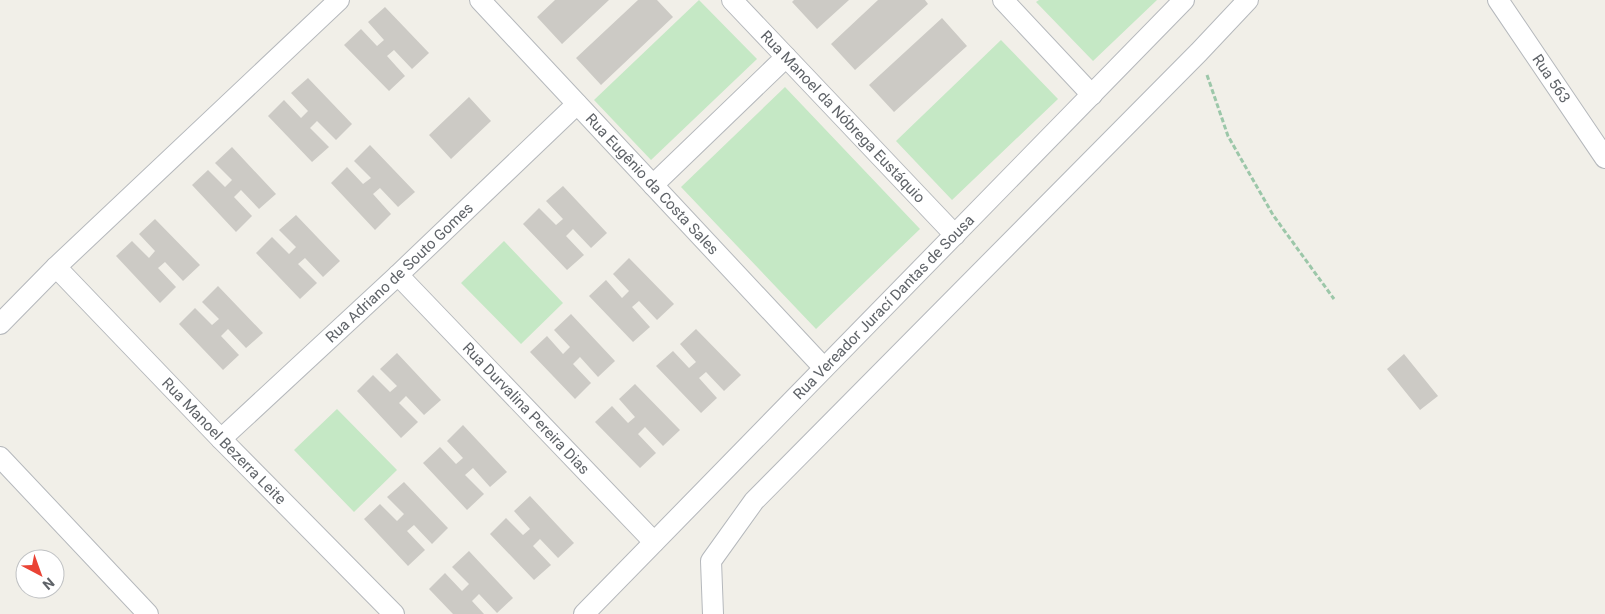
<svg xmlns="http://www.w3.org/2000/svg" width="1605" height="614" viewBox="0 0 1605 614" font-family="Roboto,sans-serif">
  <style>
    .green { fill: #c5e8c5 }
    .building { fill: #cccac5 }
    .lines { fill: none; stroke-linecap: round; stroke-linejoin: round }
    .minor-casing { stroke: #b5b8bc; stroke-width: 22 }
    .path { stroke: #9cc7a9; stroke-width: 3; stroke-dasharray: 5 2.5; stroke-linecap: butt }
    .minor { stroke: #fff; stroke-width: 20 }
    .labels { text-anchor: middle; dominant-baseline: central; stroke-width: 4; stroke-linejoin: round; paint-order: stroke }
    .street-label { font-size: 15px; fill: #5f6368; stroke: #fff }
  </style>
  <rect width="100%" height="100%" fill="#f1efe8"/>
  <path class="green" d="M699,0L757,59L651,160L594,100Z
    M1039,0H1157L1093,61L1036,2Z
    M1001,40L1058,99L952,200L896,141Z
    M785,87L920,229L816,329L681,187Z
    M504,241L563,303L521,344L461,283Z
    M337,409L397,470L354,512L294,450Z"/>
  <path class="building" d="M555,0H609L562,44L537,17Z
    M638,0H657L673,17L601,85L576,58Z
    M794,0H849L817,29L792,2Z
    M878,0H925L928,4L855,70L831,44Z
    M385,7L429,53L412,69L394,50L387,56L405,76L389,91L344,45L361,29L377,46L384,40L368,22Z
    M942,18L967,46L894,112L869,85Z
    M308,78L352,124L336,140L317,121L310,128L329,147L312,162L268,116L284,100L301,118L308,111L291,93Z
    M469,97L491,121L451,159L429,135Z
    M370,145L415,192L398,207L380,188L373,194L391,214L375,230L331,183L347,167L363,184L371,178L354,161Z
    M232,147L276,194L259,209L241,190L234,197L252,216L236,232L192,185L208,170L225,187L232,180L215,163Z
    M563,186L607,233L591,248L573,229L566,236L584,255L567,270L523,224L539,208L556,225L563,219L546,201Z
    M296,215L340,261L323,277L305,258L298,264L317,283L300,299L256,253L272,237L289,254L296,247L279,230Z
    M155,219L200,265L183,281L165,262L158,268L176,287L160,303L116,256L132,241L149,258L155,251L139,234Z
    M629,258L674,304L657,320L639,301L632,307L650,327L633,342L589,296L606,280L622,298L629,291L613,274Z
    M218,286L263,333L246,348L228,329L221,336L239,355L223,370L179,324L195,308L212,325L219,319L202,302Z
    M571,314L615,361L598,377L580,357L573,364L591,383L575,399L530,352L547,336L563,354L570,347L554,330Z
    M696,329L741,375L724,391L706,372L699,378L717,398L701,413L656,366L673,351L689,368L696,362L680,344Z
    M397,353L441,400L424,415L406,396L399,403L418,422L401,438L357,391L373,375L390,392L397,386L380,369Z
    M1404,354L1438,396L1420,410L1387,369Z
    M635,384L680,430L663,446L645,427L638,434L656,453L640,468L595,422L612,406L628,423L635,417L619,399Z
    M463,425L507,472L490,487L473,468L465,475L484,494L467,510L423,463L440,447L456,464L463,458L447,441Z
    M404,482L448,528L432,544L414,525L407,531L425,550L408,566L364,519L380,504L397,521L404,514L387,497Z
    M530,496L574,543L558,558L540,539L533,546L551,565L534,580L490,534L506,518L523,535L530,529L514,511Z
    M469,551L513,598L497,613L479,594L472,601L484,614H453L429,589L445,573L462,591L469,584L452,567Z"/>
  <g class="lines">
    <g class="minor-casing">
      <g id="minor">
        <path id="s1" d="M480,0L824,368"/>
        <path id="s2" d="M732,0L955,235"/>
        <path d="M1003,0L1092,95"/>
        <path id="s3" d="M1498,0L1605,158"/>
        <path d="M653,185L786,57"/>
        <path id="s4" d="M56,267L221,439L394,614"/>
        <path id="s5" d="M398,275L654,542"/>
        <path d="M0,324L56,267L339,0"/>
        <path id="s6" d="M221,439L398,275L577,104"/>
        <path d="M0,457L148,614"/>
        <path id="s7" d="M584,614L1184,0"/>
        <path d="M713,614L711,561L754,501L1199,52L1248,0"/>
      </g>
    </g>
    <path class="path" d="M1207,75L1228,136L1273,215L1334,299"/>
    <use href="#minor" class="minor"/>
  </g>
  <g class="labels">
    <g class="street-label">
      <text stroke="none"><textPath href="#s3" startOffset="95">Rua 563</textPath></text>
      <text stroke="none"><textPath href="#s2" startOffset="161">Rua Manoel da Nóbrega Eustáquio</textPath></text>
      <text stroke="none"><textPath href="#s1" startOffset="252">Rua Eugênio da Costa Sales</textPath></text>
      <text stroke="none"><textPath href="#s6" startOffset="244">Rua Adriano de Souto Gomes</textPath></text>
      <text stroke="none"><textPath href="#s7" startOffset="429">Rua Vereador Jurací Dantas de Sousa</textPath></text>
      <text stroke="none"><textPath href="#s5" startOffset="185">Rua Durvalina Pereira Dias</textPath></text>
      <text stroke="none"><textPath href="#s4" startOffset="242">Rua Manoel Bezerra Leite</textPath></text>
    </g>
  </g>
  <g transform="translate(40 574) rotate(139)"><circle r="24" fill="#ffffff" stroke="#bfc1c3"/>
  <path d="M0-4L9 19L0 12L-9 19Z" fill="#ea4335"/>
  <text y="-8" font-size="14" font-weight="bold" text-anchor="middle" fill="#5f6368">N</text>
  </g>
</svg>
